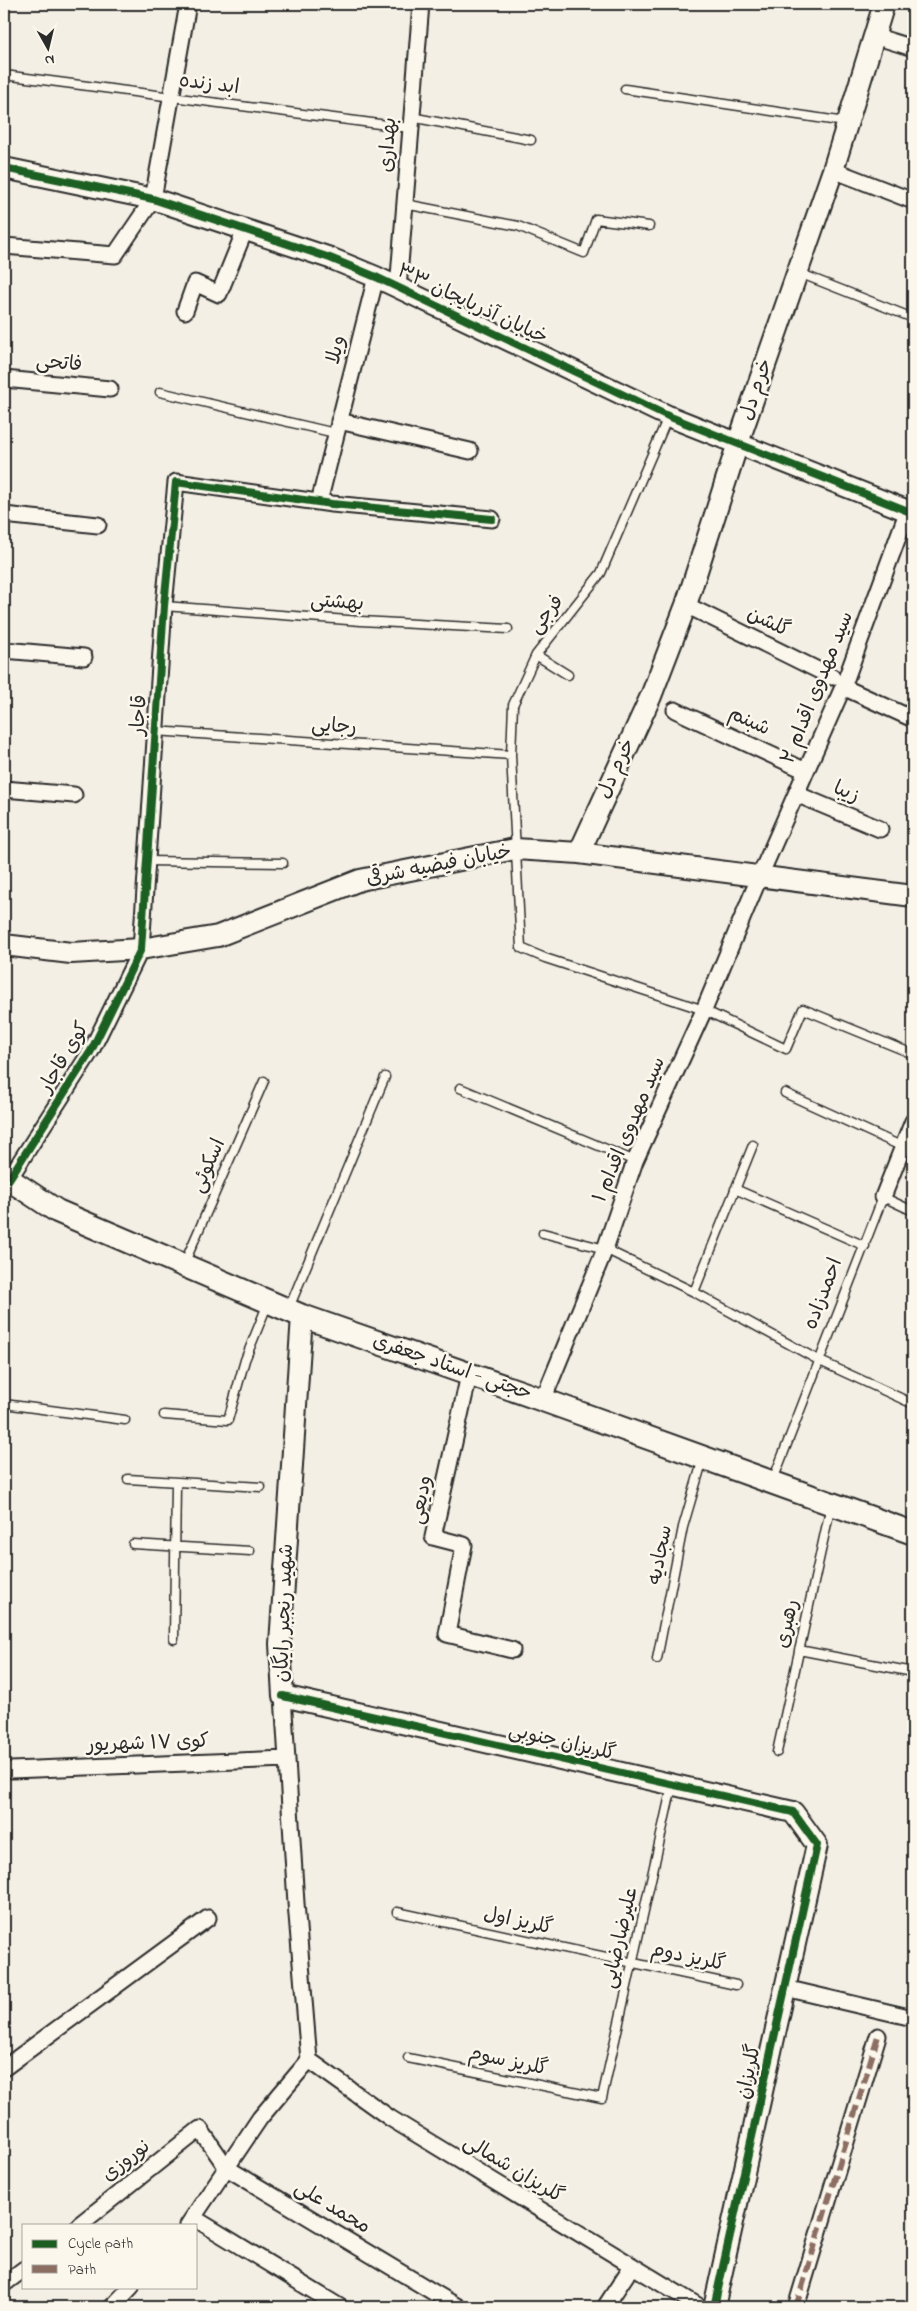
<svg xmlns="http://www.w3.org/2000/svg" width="917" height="2311" viewBox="0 0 917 2311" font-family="'Indie Flower','Playpen Sans Arabic',sans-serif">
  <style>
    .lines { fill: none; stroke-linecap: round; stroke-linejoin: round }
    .service-casing { stroke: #2b2b2b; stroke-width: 11 }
    .minor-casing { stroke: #2b2b2b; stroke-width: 19 }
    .tertiary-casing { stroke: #2b2b2b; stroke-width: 24 }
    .secondary-casing { stroke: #2b2b2b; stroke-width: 26 }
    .service { stroke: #fbf7ec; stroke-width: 8 }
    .minor { stroke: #fbf7ec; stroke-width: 15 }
    .tertiary { stroke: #fbf7ec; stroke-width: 20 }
    .secondary { stroke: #fbf7ec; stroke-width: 22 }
    .quiet { stroke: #8d6e63; stroke-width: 6; stroke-dasharray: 12 6; stroke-linecap: butt }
    .cycleway-casing { stroke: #fbf7ec; stroke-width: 11 }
    .cycleway { stroke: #1b5e20; stroke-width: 8 }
    .labels { text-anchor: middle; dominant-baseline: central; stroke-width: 5; stroke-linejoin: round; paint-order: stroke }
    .street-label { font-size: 20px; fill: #2b2b2b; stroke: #fbf7ec }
  </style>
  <rect width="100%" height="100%" fill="#f3efe4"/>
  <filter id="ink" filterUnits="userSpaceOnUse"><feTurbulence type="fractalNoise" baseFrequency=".02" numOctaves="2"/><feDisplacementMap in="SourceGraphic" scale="10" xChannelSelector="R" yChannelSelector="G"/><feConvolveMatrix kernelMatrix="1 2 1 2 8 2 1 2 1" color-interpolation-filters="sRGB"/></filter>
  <g filter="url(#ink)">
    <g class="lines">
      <g class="service-casing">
        <path id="service" d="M4,75L410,128
          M625,89L845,122
          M411,117L531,140
          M405,204L518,226L584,253L596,219L649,226
          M799,273L913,318
          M160,392L335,433
          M668,417L601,573L536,655L513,705L511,755L521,948L545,958L704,1010L786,1049L803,1009L913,1054
          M164,606L361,621L508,629
          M536,655L568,675
          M155,731L511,755
          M147,861L283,863
          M460,1088L635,1161
          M785,1093L903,1147
          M735,1189L865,1246
          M543,1233L605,1249L694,1292L753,1145
          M184,1264L264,1081
          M694,1292L820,1361L909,1402
          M289,1308L385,1077
          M4,1404L125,1420
          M164,1415L228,1420L245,1360L268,1303
          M128,1479L261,1487
          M773,1480L883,1197L913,1211
          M133,1544L250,1551
          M174,1639L176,1484
          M799,1650L913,1672
          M657,1659L683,1527L703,1459
          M777,1752L831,1505
          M397,1912L736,1985
          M408,2058L602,2098L672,1786"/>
      </g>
      <g class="minor-casing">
        <path id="minor" d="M874,36L913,48
          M833,170L913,201
          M4,246L115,255L153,199L188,4
          M398,289L421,4
          M185,311L195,283L219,294L245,230
          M4,379L110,389
          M339,421L470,451
          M319,502L376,277
          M4,515L98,525
          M686,605L832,677
          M4,650L84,657
          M843,687L913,719
          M675,710L806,771
          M4,789L74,795
          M796,794L880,829
          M9,1179L91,1051L141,949L164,606L176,482L332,504L492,519
          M883,1197L913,1121
          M469,1375L433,1537L464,1545L447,1634L512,1650
          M543,1400L605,1249L635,1161L704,1010L759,878L843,687L908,510
          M283,1696L296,1903L309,2060
          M11,1770L287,1759
          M785,1988L913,2018
          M309,2060L390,2118L700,2307
          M4,2068L208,1918
          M194,2218L340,2307
          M79,2225L200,2129L227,2168L458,2307
          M188,2225L260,2118L309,2060
          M4,2284L24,2269
          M112,2307L131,2287
          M605,2307L632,2266
          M796,2307L878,2036"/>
      </g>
      <g class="tertiary-casing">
        <path id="tertiary" d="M4,168L153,199L330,258L376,277L668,416L913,513
          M579,853L651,696L686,605L738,443L833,170L884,4
          M4,945L71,953L141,949L218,936L360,880L515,849L579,853L913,896
          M302,1316L280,1644L283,1696L793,1812L817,1845L714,2307"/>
      </g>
      <g class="secondary-casing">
        <path id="secondary" d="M4,1176L57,1211L302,1316L543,1400L913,1533"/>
      </g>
      <use href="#service" class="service"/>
      <use href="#minor" class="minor"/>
      <use href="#tertiary" class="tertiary"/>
      <use href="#secondary" class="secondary"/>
      <path class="quiet" d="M796,2307L878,2036"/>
      <g class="cycleway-casing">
        <path id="cycleway" d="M4,168L153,199L330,258L376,277L668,416L913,513
          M9,1179L91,1051L141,949L164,606L176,482L332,504L492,519
          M283,1696L793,1812L817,1845L714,2307"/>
      </g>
      <use href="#cycleway" class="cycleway"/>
    </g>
  </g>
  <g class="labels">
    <g class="street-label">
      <text transform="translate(209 85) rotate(7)">ابد زنده</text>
      <text transform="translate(389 145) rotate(-86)">بهداری</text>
      <text transform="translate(472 305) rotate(25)">خیابان آذربایجان ۳۳</text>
      <text transform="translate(337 350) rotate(-76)">ویلا</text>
      <text transform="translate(59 364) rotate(5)">فاتحی</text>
      <text transform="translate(757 390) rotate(-71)">خرم دل</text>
      <text transform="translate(337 603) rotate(4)">بهشتی</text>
      <text transform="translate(547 615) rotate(-51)">فرجی</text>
      <text transform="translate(768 623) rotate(26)">گلشن</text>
      <text transform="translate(818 688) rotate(-68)">سید مهدوی اقدام ۲</text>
      <text transform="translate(140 715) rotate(-86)">قاجار</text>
      <text transform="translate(749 722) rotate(25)">شبنم</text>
      <text transform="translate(334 727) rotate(4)">رجایی</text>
      <text transform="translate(617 769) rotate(-65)">خرم دل</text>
      <text transform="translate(846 793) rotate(23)">زیبا</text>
      <text transform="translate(439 866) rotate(-11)">خیابان فیضیه شرقی</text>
      <text transform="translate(65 1058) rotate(-59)">کوی قاجار</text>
      <text transform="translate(630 1130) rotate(-67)">سید مهدوی اقدام ۱</text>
      <text transform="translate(209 1166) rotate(-66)">اسکوئی</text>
      <text transform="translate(824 1294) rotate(-69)">احمدزاده</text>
      <text transform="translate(452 1368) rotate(19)">حجتی - استاد جعفری</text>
      <text transform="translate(422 1500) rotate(-79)">ودیعی</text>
      <text transform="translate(661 1555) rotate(-79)">سجادیه</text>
      <text transform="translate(285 1613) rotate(-88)">شهید رنجبر رایگان</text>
      <text transform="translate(788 1624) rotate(-78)">رهبری</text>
      <text transform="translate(562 1743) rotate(13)">گلریزان جنوبی</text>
      <text transform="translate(148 1744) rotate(-2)">کوی ۱۷ شهریور</text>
      <text transform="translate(518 1922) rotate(12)">گلریز اول</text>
      <text transform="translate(621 1938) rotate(-77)">علیرضارضایی</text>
      <text transform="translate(688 1958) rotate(12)">گلریز دوم</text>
      <text transform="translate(508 2062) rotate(12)">گلریز سوم</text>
      <text transform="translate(750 2072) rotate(-78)">گلریزان</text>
      <text transform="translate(127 2161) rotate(-38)">نوروزی</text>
      <text transform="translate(513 2170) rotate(31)">گلریزان شمالی</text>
      <text transform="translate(332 2208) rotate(31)">محمد علی</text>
    </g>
  </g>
  <rect width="917" height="2311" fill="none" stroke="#fbf7ec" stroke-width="20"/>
  <rect x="10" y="10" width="897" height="2291" fill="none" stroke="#2b2b2b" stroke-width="2" filter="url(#ink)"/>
  <rect x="22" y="2224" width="175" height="65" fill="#fbf7ec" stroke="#a8a59f"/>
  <rect x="32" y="2240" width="25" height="8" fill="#1b5e20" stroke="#a8a59f"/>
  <text x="68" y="2248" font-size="15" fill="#2b2b2b">Cycle path</text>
  <rect x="32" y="2265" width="25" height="8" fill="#8d6e63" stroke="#a8a59f"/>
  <text x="68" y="2274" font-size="15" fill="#2b2b2b">Path</text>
  <g transform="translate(48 48) rotate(172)" stroke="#fbf7ec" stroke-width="4" paint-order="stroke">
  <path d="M0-4L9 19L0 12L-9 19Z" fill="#2b2b2b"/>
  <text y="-8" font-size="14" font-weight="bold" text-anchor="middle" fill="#2b2b2b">N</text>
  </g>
</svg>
